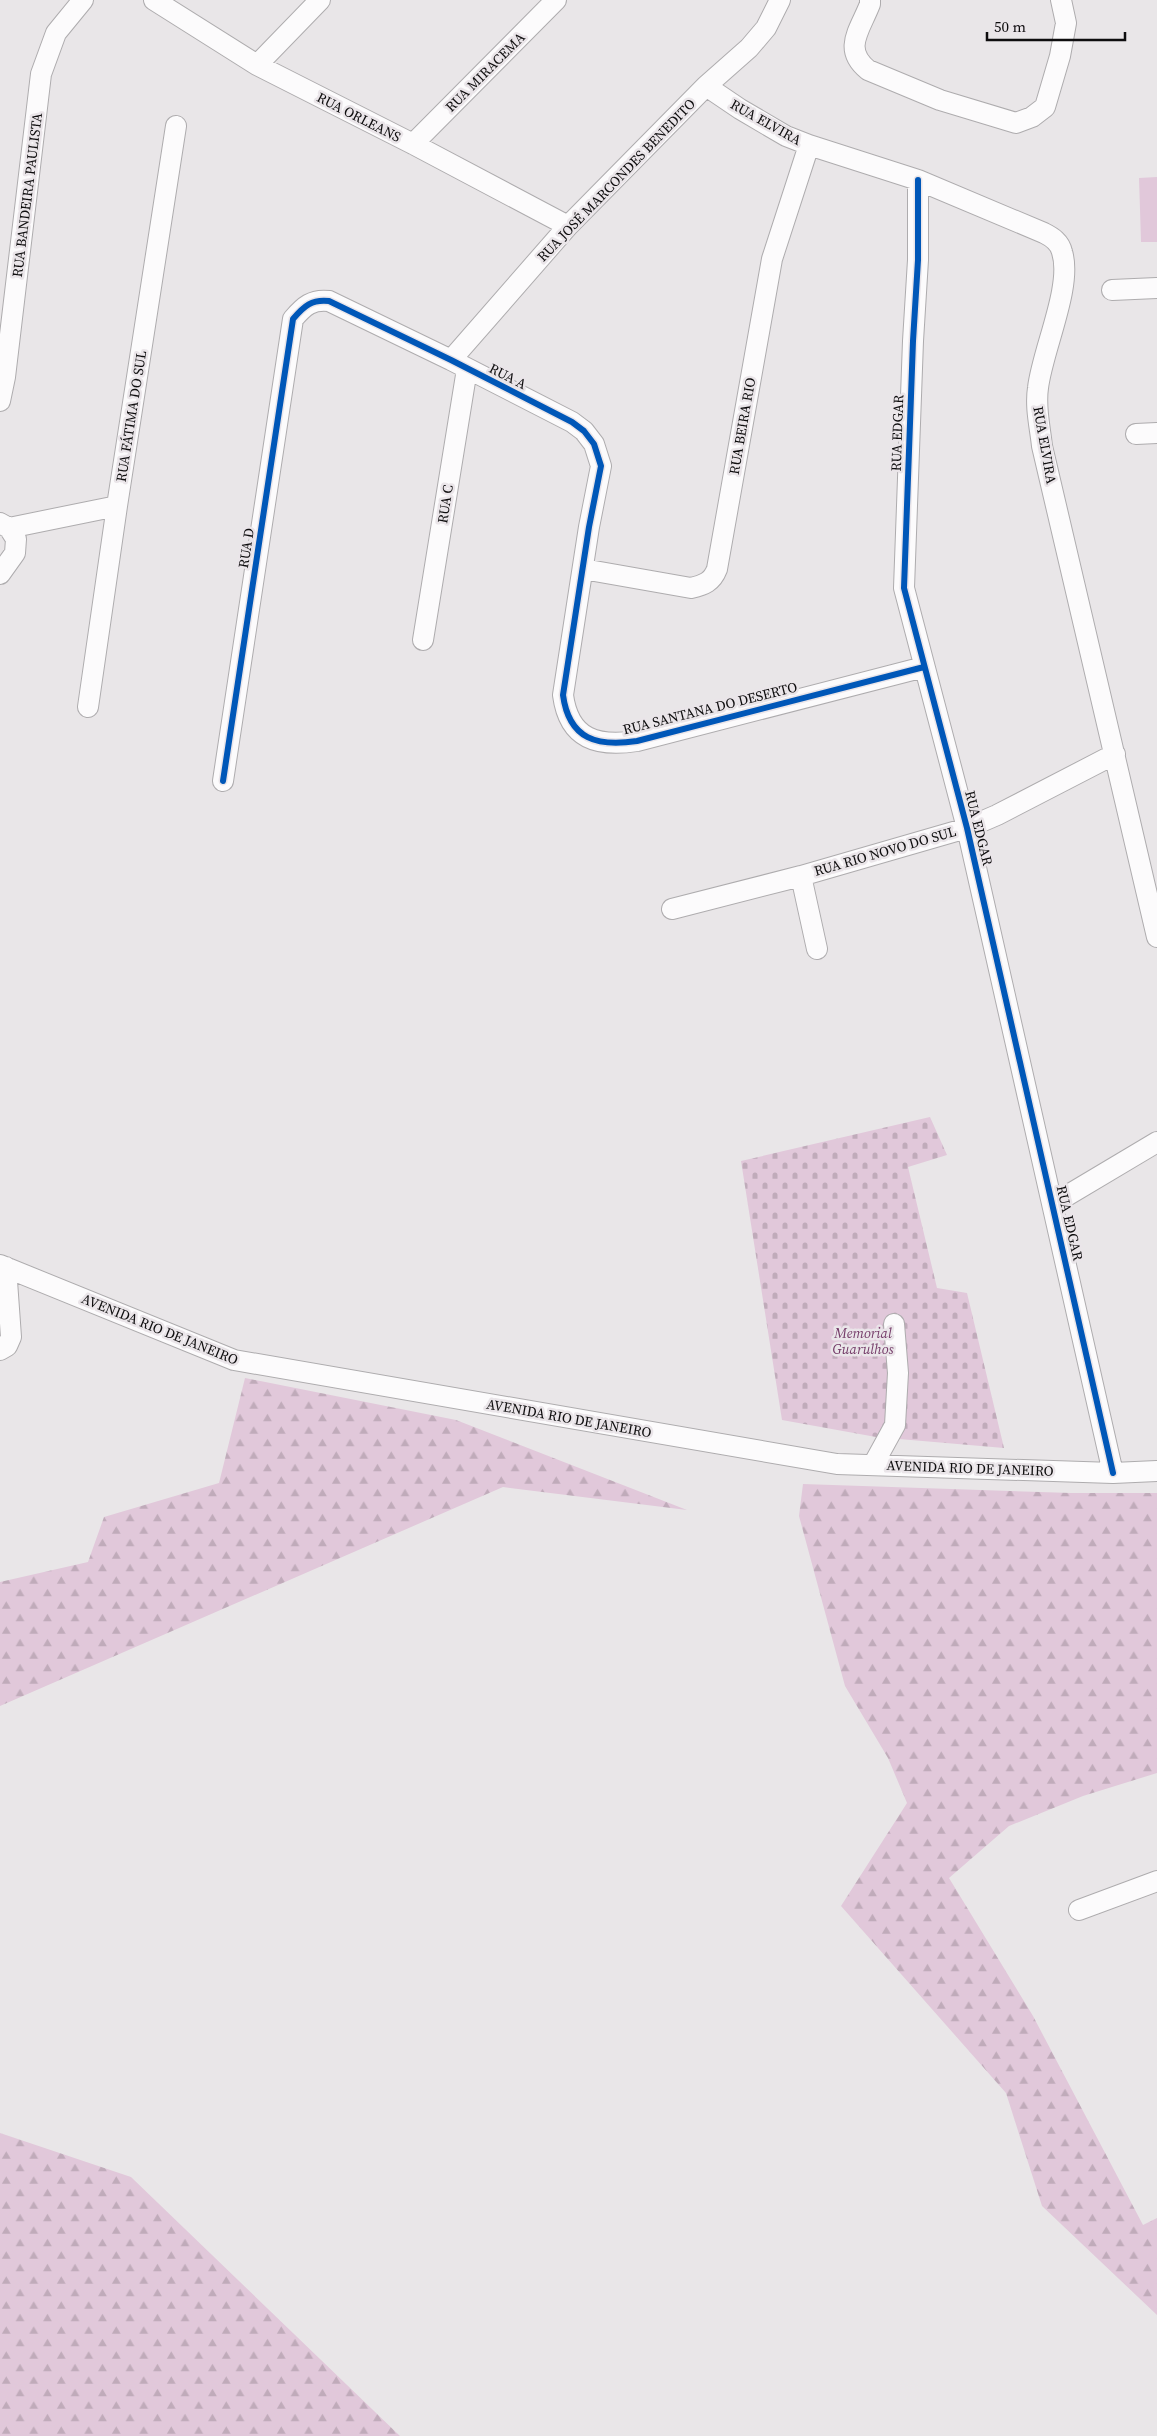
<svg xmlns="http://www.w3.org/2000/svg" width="1157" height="2436" viewBox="0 0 1157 2436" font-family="'Source Serif 4',serif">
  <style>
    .green { fill: #e1c8da }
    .forest { fill: url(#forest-firs) }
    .cemetery { fill: url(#cemetery-stones) }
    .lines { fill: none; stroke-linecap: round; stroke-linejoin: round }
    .minor-casing { stroke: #aeacae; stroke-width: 22 }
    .minor { stroke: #fcfbfc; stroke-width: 20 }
    .cycleway-casing { stroke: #eae5e9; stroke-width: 9 }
    .cycleway { stroke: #0057b8; stroke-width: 6 }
    .labels { text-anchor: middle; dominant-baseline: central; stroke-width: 5; stroke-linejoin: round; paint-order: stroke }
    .street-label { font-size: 14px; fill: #0e0d0e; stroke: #eae5e9 }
    .park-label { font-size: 14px; font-style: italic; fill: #753c69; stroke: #eae5e9 }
  </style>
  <defs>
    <pattern id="forest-firs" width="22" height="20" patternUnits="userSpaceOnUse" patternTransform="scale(1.25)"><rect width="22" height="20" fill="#e1c8da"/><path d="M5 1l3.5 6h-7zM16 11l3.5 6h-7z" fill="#c0abba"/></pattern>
    <pattern id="cemetery-stones" width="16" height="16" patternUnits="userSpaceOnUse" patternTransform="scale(1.25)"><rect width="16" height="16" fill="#e1c8da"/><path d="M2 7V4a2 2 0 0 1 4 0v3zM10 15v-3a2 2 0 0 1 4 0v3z" fill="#c0abba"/></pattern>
  </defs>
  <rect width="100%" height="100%" fill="#e9e6e8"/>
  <path class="green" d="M1157,177V242H1141L1139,178Z"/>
  <path class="forest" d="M245,1378L456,1420L687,1510L503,1487L0,1706V1582L88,1562L104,1517L219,1483Z
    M803,1484L1071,1493H1157V1773L1083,1796L1009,1826L949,1878L1033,2016L1143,2225L1157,2218V2315L1042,2206L1006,2093L841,1906L907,1803L888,1758L845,1686L799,1516Z
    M0,2133L131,2177L400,2436H0Z"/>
  <path class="cemetery" d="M930,1117L947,1155L908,1167L937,1288L967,1293L1004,1448L876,1437L782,1420L741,1161Z"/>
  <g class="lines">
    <g class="minor-casing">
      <path id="minor" d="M154,0L257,65L413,144L568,226
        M870,0V4C860,30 842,49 868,70L940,100L1016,123L1032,117L1045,107L1060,56L1066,23L1061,0
        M257,65L320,0
        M706,86L740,109L786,136L809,145L918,180L1044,233C1052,237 1060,242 1062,252C1073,286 1042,351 1038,388C1035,407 1040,427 1042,446L1157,937
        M413,144L556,0
        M918,180V260L913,341L904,588L967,828L1113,1473
        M1112,290L1157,288
        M451,360L568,226L706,86L749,48L766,28L780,0
        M0,401L5,377L41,74L56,33L83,0
        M1136,434L1157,433
        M0,523L9,528L117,506
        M583,569L691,588C704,585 712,582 717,569L772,259L809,145
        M0,574L15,553L16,539L9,528
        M423,640L467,369
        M88,707L117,506L176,126
        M223,781L293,319C304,306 312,299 329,301L451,360L572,422L584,431L594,444L601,466L589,527L563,695C569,740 598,747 637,741L924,667
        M801,876L817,949
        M672,909L801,876L967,828L997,815L1115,754
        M1053,1204L1157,1142
        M0,1265L234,1360L837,1464L1113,1473L1157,1471
        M0,1350L7,1346L11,1337L6,1267
        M873,1465L895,1425L898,1373L894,1324
        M1079,1910L1157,1881"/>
    </g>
    <use href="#minor" class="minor"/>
    <g class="cycleway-casing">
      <path id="cycleway" d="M918,180V260L913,341L904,588L967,828L1113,1473
        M223,781L293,319C304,306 312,299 329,301L451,360L572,422L584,431L594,444L601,466L589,527L563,695C569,740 598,747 637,741L924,667"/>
    </g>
    <use href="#cycleway" class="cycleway"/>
  </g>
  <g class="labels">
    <g class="street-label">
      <text transform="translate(485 72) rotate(-45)">RUA MIRACEMA</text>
      <text transform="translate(359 117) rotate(27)">RUA ORLEANS</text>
      <text transform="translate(766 122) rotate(29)">RUA ELVIRA</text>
      <text transform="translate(616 180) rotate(-46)">RUA JOSÉ MARCONDES BENEDITO</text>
      <text transform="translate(27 195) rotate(-83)">RUA BANDEIRA PAULISTA</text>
      <text transform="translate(508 376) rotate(27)">RUA A</text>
      <text transform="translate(131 416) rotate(-81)">RUA FÁTIMA DO SUL</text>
      <text transform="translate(742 426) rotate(-80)">RUA BEIRA RIO</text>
      <text transform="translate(897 433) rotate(-88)">RUA EDGAR</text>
      <text transform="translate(1045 445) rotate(80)">RUA ELVIRA</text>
      <text transform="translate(445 504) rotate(-81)">RUA C</text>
      <text transform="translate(246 548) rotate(-81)">RUA D</text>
      <text transform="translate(710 708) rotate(-14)">RUA SANTANA DO DESERTO</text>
      <text transform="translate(979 828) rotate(76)">RUA EDGAR</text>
      <text transform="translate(885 851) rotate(-16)">RUA RIO NOVO DO SUL</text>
      <text transform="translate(1070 1223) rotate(77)">RUA EDGAR</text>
      <text transform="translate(160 1329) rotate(22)">AVENIDA RIO DE JANEIRO</text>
      <text transform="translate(569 1418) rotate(10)">AVENIDA RIO DE JANEIRO</text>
      <text transform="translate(970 1468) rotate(2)">AVENIDA RIO DE JANEIRO</text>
    </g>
    <g class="park-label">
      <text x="863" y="1333">Memorial<tspan x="863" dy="16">Guarulhos</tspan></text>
    </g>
  </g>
  <path d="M987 32v8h138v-8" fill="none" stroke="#0e0d0e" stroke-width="2.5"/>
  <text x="994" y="32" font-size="15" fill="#0e0d0e" stroke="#eae5e9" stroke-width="4" paint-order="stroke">50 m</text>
</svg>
